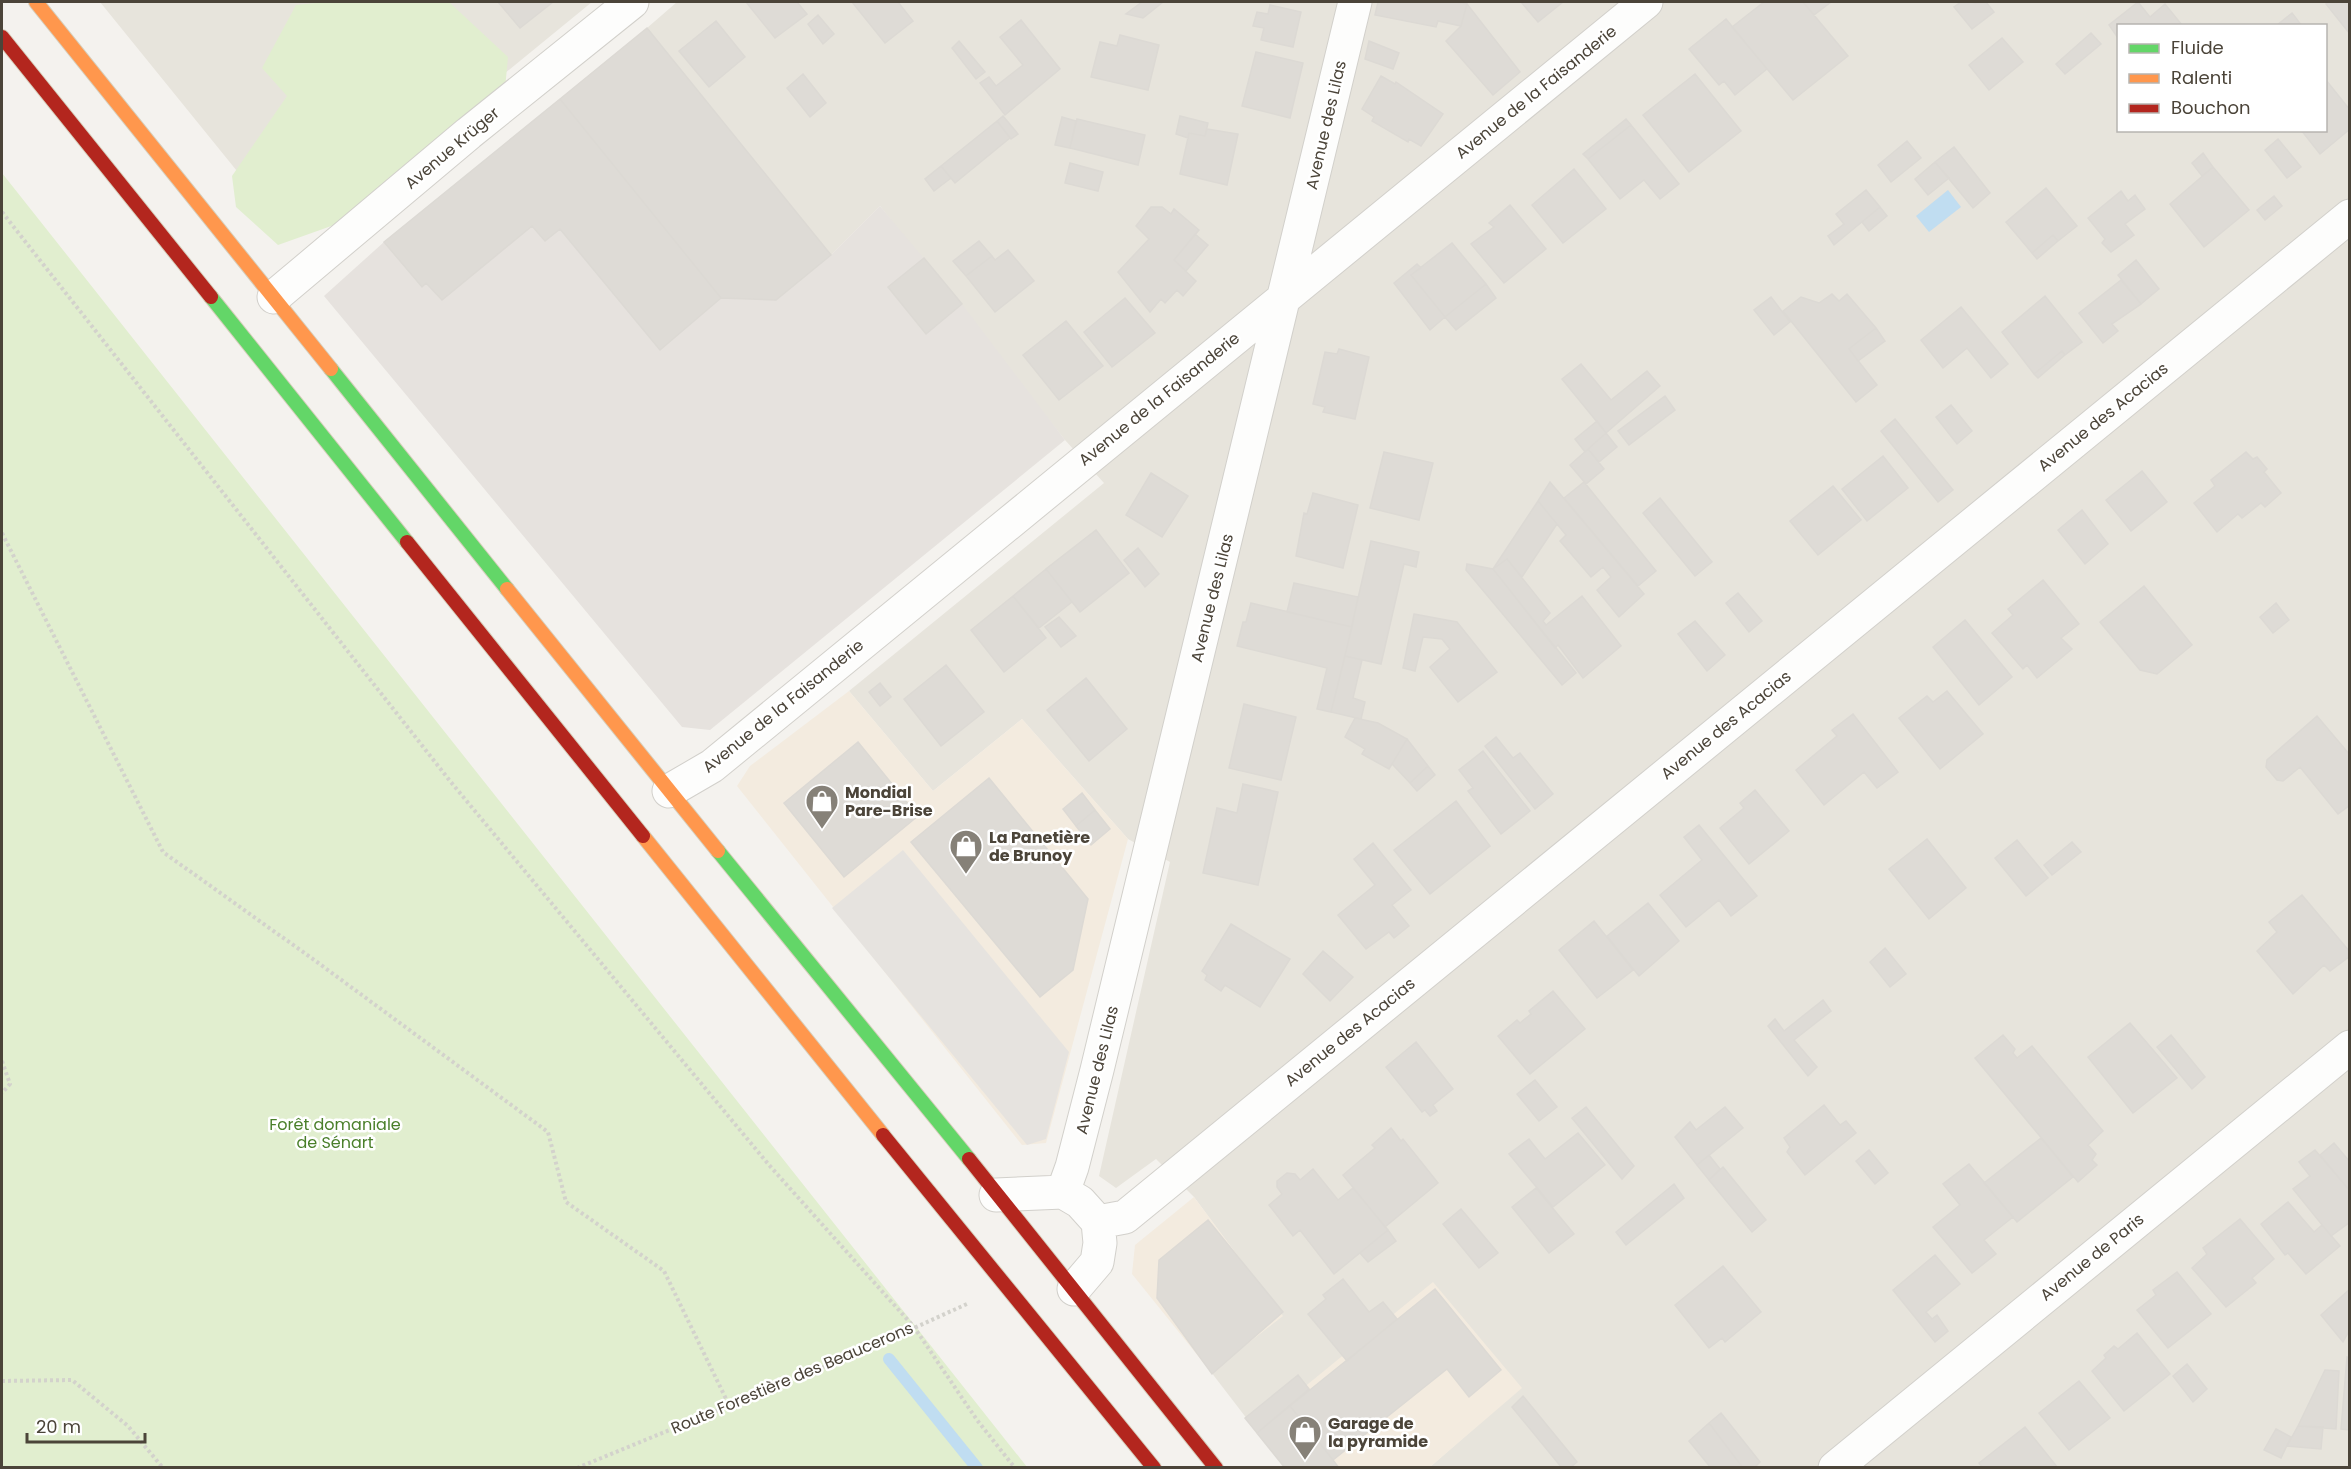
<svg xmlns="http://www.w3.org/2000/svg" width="2351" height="1469" viewBox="0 0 2351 1469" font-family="Poppins,sans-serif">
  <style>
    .residential { fill: #e7e4dc; fill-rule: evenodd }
    .commercial { fill: #f3ebdf }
    .industrial { fill: #e6e2de }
    .green { fill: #e1eecf }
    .parking { fill: #e6e3df }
    .water { fill: #c0ddf1 }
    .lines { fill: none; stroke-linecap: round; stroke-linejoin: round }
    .stream { stroke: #c0ddf1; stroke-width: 12 }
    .building { fill: #dedbd6; stroke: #dcd9d4; stroke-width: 1.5 }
    .street-casing { stroke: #d2d0cb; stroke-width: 35 }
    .fast-casing { stroke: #d6cebb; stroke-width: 16 }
    .slow-casing { stroke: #d6cebb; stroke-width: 16 }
    .jam-casing { stroke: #d6cebb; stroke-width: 16 }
    .path { stroke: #d3d2cc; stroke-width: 4; stroke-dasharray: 3 3; stroke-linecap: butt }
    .street { stroke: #fdfdfc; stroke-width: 33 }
    .fast { stroke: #63d668; stroke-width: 14 }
    .slow { stroke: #ff974d; stroke-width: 14 }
    .jam { stroke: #b3261e; stroke-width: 14 }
    .labels { text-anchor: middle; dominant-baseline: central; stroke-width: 5; stroke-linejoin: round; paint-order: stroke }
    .street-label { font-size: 16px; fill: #4b4439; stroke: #fff }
    .poi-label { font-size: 16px; font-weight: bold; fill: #4b4439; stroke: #fff; text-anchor: start }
    .park-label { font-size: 16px; fill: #4a7f2a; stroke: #fff }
  </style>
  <rect width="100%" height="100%" fill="#f4f2ee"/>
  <path class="residential" d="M100,2H592L328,218L288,234Z
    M677,2H2349V1467H1430L1521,1387L1254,1428L1211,1372L1282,1316L1194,1197L1156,1159L1116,1188L1099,1176L1170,862L1128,839L1022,719L933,791L849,691L1104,483L1065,440L880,206L831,255L647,28ZM2118,26H2326V130H2118Z"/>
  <path class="commercial" d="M849,691L933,791L1022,719L1128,839L1046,1143L1022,1145L737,786L750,766Z
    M1194,1197L1283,1316L1211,1372L1132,1274L1135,1245Z
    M1433,1282L1522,1388L1430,1467H1286L1254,1428Z"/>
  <path class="industrial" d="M647,28L831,255L880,206L962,304L1065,440L710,730L682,727L324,296L384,242Z"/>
  <path class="green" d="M326,2H449L508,57L505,89L432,142L407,199L278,245L236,207L232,176L287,96L262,68L296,5Z
    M2,173L1027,1467H2Z"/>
  <path class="parking" d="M903,850L1069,1052L1046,1139L1027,1145L832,908Z"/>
  <path class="water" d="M1948,190L1961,207L1929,232L1916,216Z"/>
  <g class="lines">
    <path class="stream" d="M889,1359L977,1468"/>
  </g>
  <path class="building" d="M498,2H553L520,28Z
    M746,2H797L807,14L775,38Z
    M852,2H898L913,21L885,43Z
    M1142,2H1163L1143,18L1126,14Z
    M1378,2H1456L1467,4L1461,26L1438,21L1436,27L1375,15Z
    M1521,2H1563L1538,22Z
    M1764,2H1803L1848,56L1793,100L1732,27Z
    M1803,2H1831L1814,15Z
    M1961,2H1972L1974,3L1986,2L1994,12L1972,29L1954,7Z
    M2138,2L2150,17L2165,4L2182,25L2118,26V38L2109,25Z
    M2329,2H2350V34L2326,4Z
    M1467,4L1520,72L1493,95L1446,41L1461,26Z
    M1270,5L1301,12L1293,47L1261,40L1264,28L1253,26L1257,12L1268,14Z
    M2292,13L2302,26H2276Z
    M818,15L834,34L823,44L808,24Z
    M1726,19L1767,69L1735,95L1724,81L1719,85L1689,49Z
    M1021,20L1060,69L1005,115L980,83L989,77L996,86L1023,65L1000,37Z
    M716,21L745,57L709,87L679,51Z
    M647,28L831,255L776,300L721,298L560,99Z
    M2091,33L2101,44L2065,74L2056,64Z
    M1120,35L1159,45L1148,90L1091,77L1100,42L1117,46Z
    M2002,38L2023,62L1989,90L1969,65Z
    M959,41L985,72L976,79L952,48Z
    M1369,41L1399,53L1393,69L1365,59Z
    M1256,52L1303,63L1290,118L1242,106Z
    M803,74L826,103L810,117L787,88Z
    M1695,74L1741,131L1689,172L1643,115Z
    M1381,76L1395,84L1396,82L1443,114L1421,146L1409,139L1408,142L1372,121L1374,117L1362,109Z
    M2326,80L2350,110V129L2320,154L2301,130H2326Z
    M560,99L721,298L660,350L560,229L545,241L532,226L442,300L426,283L422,287L384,242Z
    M1003,116L1018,134L1011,139L997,121Z
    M1180,116L1208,123L1205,136L1189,133L1188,138L1176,134Z
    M1062,117L1076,121L1070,148L1055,145Z
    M1077,119L1145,135L1138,165L1070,148Z
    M1626,119L1631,125L1588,159L1583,154Z
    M997,121L1010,138L955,183L941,166Z
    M1631,125L1679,184L1660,199L1644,180L1620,199L1588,159Z
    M1207,129L1238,134L1227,185L1180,174L1189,133L1205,136Z
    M2278,139L2301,167L2287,178L2265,150Z
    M1907,141L1921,158L1891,182L1878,165Z
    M1954,147L1990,193L1973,208L1935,162Z
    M2203,153L2213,167L2202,176L2192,163Z
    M1935,162L1949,178L1928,195L1915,179Z
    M1070,163L1103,172L1098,191L1065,183Z
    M941,166L951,178L934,191L925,179Z
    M2213,167L2249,210L2204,247L2170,204Z
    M1574,169L1606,209L1563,243L1532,205Z
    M2046,188L2077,226L2058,241L2053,235L2032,253L2006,222Z
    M1866,190L1880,207L1834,245L1828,236L1844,224L1836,214Z
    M2121,191L2128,201L2135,195L2145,209L2125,224L2134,235L2111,252L2102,243L2105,239L2088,218Z
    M2274,196L2282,206L2265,220L2257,210Z
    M1510,205L1546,249L1504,283L1471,244L1494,227L1489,223Z
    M1151,207H1162L1171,214L1174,209L1199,230L1174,260L1196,281L1183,296L1177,290L1165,303L1161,299L1150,312L1118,272L1149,239L1136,226Z
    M1880,207L1887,216L1869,231L1862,222Z
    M1195,234L1208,245L1186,271L1174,260Z
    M2053,235L2058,241L2037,259L2032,253Z
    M979,241L992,256L966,276L953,261Z
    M1452,243L1486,284L1445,317L1411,275Z
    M1008,250L1034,281L995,312L966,276L992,256L995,260Z
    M924,258L962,304L926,334L888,287Z
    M2136,260L2159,289L2141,304L2118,275Z
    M1417,264L1421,268L1411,275L1445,317L1430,330L1394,283Z
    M2121,280L2141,304L2112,324L2118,331L2103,343L2079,313Z
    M1486,284L1496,298L1456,330L1445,317Z
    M1832,294L1839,301L1847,294L1876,328L1849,349L1877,385L1856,402L1783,311L1801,297L1819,303Z
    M2045,296L2082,342L2065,355L2062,351L2034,374L2002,332Z
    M1771,297L1790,322L1774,335L1754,310Z
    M1125,298L1155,333L1112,367L1084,332Z
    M1961,307L2008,364L1991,378L1967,348L1943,368L1921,340Z
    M1066,321L1103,366L1059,400L1023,355Z
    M1876,328L1885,341L1858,361L1849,349Z
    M1339,349L1369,357L1355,419L1323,412L1325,407L1313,404L1325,352L1337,354Z
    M2062,351L2065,355L2038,378L2034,374Z
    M1581,364L1611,400L1647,371L1660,386L1606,433L1562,379Z
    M1665,396L1675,410L1629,445L1618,431Z
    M1951,405L1972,431L1957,444L1936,417Z
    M1895,419L1953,490L1938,502L1881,431Z
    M1597,421L1606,433L1585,452L1575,439Z
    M1606,433L1617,447L1599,462L1588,449Z
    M1588,449L1604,469L1586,484L1570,465Z
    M1384,452L1433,463L1419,520L1370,508Z
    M2246,452L2253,459L2257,457L2267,469L2264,472L2281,493L2265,507L2261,503L2242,518L2238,514L2217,532L2194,503L2215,486L2211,480Z
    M1883,456L1908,488L1867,521L1842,489Z
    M2142,471L2167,502L2131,531L2106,500Z
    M1151,473L1188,496L1162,537L1126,515Z
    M1550,482L1644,594L1619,617L1597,590L1611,577L1603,567L1591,577L1560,541L1566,535L1538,501Z
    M1584,482L1656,571L1638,586L1564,498Z
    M1833,486L1861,520L1818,555L1790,521Z
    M1313,493L1358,505L1343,568L1296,556L1304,513L1307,514Z
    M1660,498L1712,562L1695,576L1643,513Z
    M1538,501L1557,524L1522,577L1507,559L1493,569Z
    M2082,510L2108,544L2085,564L2058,530Z
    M1096,530L1129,573L1080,612L1046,569Z
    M1371,541L1419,552L1416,567L1404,564L1381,664L1345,656Z
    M1138,548L1159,574L1145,587L1124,560Z
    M1507,559L1550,613L1543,621L1546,625L1582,596L1621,646L1583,678L1558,645L1555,648L1493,569Z
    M1467,564L1493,569L1576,673L1562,685L1466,570Z
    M1046,569L1072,602L1039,628L1013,596Z
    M2043,580L2079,624L2061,638L2072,649L2037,678L2027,665L2023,669L1992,633L2013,615L2008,609Z
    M1294,583L1358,597L1352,627L1287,612Z
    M2144,586L2192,645L2157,674L2140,670L2100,622Z
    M1738,593L1762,621L1749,632L1726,603Z
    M1013,596L1046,638L1004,672L971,630Z
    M1251,603L1352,627L1331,712L1317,709L1327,668L1237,646L1243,622H1246Z
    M2276,603L2289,620L2273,633L2260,617Z
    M1414,614L1457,622L1497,672L1458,702L1430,667L1450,649L1442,639L1423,637L1415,671L1403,668Z
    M1059,617L1076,636L1061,647L1045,627Z
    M1965,620L2012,677L1979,705L1933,647Z
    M1695,621L1725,655L1707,671L1678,634Z
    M1345,656L1362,660L1353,698L1365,702L1361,719L1331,712Z
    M946,665L984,712L941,746L904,699Z
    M1086,678L1127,729L1089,761L1047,710Z
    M880,683L891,697L880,706L869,692Z
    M1947,691L1983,734L1940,769L1899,718L1927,696L1933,702Z
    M1244,704L1296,717L1281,780L1229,768Z
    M1853,714L1898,772L1877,788L1864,772L1824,805L1796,770L1837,736L1832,730Z
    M2317,716L2350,755V805L2338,814L2300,767L2283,781L2277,780L2266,767L2267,760Z
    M1355,718L1378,723L1407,739L1389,769L1362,754L1365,749L1345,737Z
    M1496,737L1513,758L1520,753L1553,794L1535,809L1485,746Z
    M1407,739L1428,766L1410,783L1392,764Z
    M858,742L918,816L844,877L784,803Z
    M1483,751L1530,811L1501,834L1468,791L1473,788L1459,770Z
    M1428,766L1435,775L1417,791L1410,783Z
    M989,778L1088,899L1073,970L1040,997L911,842Z
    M1243,784L1278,792L1258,885L1203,873L1217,808L1237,813Z
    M1755,790L1789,831L1749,864L1720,828L1744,808L1740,803Z
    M1082,793L1095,810L1076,826L1063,809Z
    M1456,801L1490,846L1430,894L1394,850Z
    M1095,810L1110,829L1091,845L1076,826Z
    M1699,825L1757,896L1731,916L1719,900L1686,927L1660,895L1702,860L1684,837Z
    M1927,839L1966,888L1929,919L1889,869Z
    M2017,840L2048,878L2026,896L1995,858Z
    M2072,842L2081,852L2052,875L2044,865Z
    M1373,843L1411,890L1392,905L1409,926L1394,938L1389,932L1366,949L1338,915L1375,885L1354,859Z
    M2302,895L2350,952V956L2330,971L2324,965L2293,994L2257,951L2277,932L2269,922Z
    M1648,903L1679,941L1639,976L1607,936Z
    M1594,921L1633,970L1597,998L1559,950Z
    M1231,924L1290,959L1260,1007L1225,985L1221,991L1205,980L1207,975L1202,971Z
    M1885,948L1906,974L1890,987L1870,962Z
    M1323,951L1353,977L1330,1001L1303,974Z
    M1553,991L1585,1029L1530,1074L1498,1036L1517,1020L1520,1023L1531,1014L1529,1011Z
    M1823,1000L1831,1011L1794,1040L1817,1067L1808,1076L1768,1026L1775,1019L1784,1031Z
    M2130,1023L2177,1078L2133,1113L2088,1057Z
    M2003,1035L2015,1049L2013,1053L2017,1058L2032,1046L2103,1131L2088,1145L2096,1154L2092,1160L2097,1165L2078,1182L1975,1058Z
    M2171,1035L2205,1077L2192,1089L2157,1047Z
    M1416,1042L1453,1089L1433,1105L1437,1111L1430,1116L1425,1110L1422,1112L1386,1067Z
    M1535,1080L1557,1107L1539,1121L1517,1094Z
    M1824,1105L1840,1125L1846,1121L1856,1133L1805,1175L1787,1152L1790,1147L1784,1138Z
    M1586,1107L1634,1166L1622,1179L1572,1118Z
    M1725,1107L1743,1128L1697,1165L1675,1137L1690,1122L1696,1130Z
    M1391,1128L1401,1141L1403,1139L1438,1183L1385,1227L1343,1175L1375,1148L1372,1145Z
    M1578,1133L1605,1165L1553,1207L1509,1154L1529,1139L1545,1159Z
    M2041,1138L2073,1177L2017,1222L1984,1183Z
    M2334,1143L2350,1162V1191L2320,1155Z
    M1869,1150L1888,1173L1875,1184L1856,1161Z
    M2315,1150L2350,1191V1222L2331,1236L2293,1189L2310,1176L2299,1162Z
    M1709,1155L1720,1169L1709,1180L1697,1165Z
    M1969,1164L2013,1217L1984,1240L1996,1254L1972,1273L1933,1227L1960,1205L1943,1184Z
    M1723,1167L1766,1220L1752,1232L1709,1180Z
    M1313,1169L1338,1200L1353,1188L1388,1230L1334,1274L1300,1230L1293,1236L1269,1205L1282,1194L1277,1187V1181L1287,1173L1295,1174L1300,1180Z
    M1674,1184L1684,1198L1626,1245L1616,1232Z
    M1536,1188L1574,1234L1549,1253L1512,1207Z
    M2288,1202L2314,1232L2322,1225L2340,1246L2306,1274L2288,1253L2285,1255L2261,1224Z
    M1461,1209L1498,1253L1479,1268L1443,1224Z
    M2240,1219L2274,1259L2252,1278L2256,1283L2226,1307L2192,1268L2207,1254L2203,1248Z
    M1208,1220L1283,1312L1212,1374L1157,1298L1159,1260Z
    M1388,1230L1396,1241L1368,1262L1360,1253Z
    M1935,1255L1960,1284L1926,1312L1932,1319L1937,1315L1948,1331L1935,1342L1893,1290Z
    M1723,1266L1761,1312L1725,1342L1722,1338L1709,1348L1675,1305Z
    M2177,1272L2211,1314L2168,1348L2137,1310L2156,1295L2153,1290Z
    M1343,1279L1369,1312L1383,1302L1397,1319L1347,1361L1308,1314L1326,1299L1323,1295Z
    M1435,1289L1501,1370L1469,1397L1447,1369L1333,1460L1290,1406Z
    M2350,1289V1329L2343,1342L2321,1315Z
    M2137,1333L2170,1374L2124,1411L2092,1371L2106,1358L2104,1355L2114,1346L2118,1349Z
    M2347,1357L2350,1358V1430L2341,1429Z
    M2347,1357L2350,1358V1430L2341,1429Z
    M2187,1364L2207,1389L2193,1402L2173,1376Z
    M2325,1370L2339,1371L2336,1429L2298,1426Z
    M1298,1375L1309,1389L1257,1433L1245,1418Z
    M2079,1381L2110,1418L2069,1450L2039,1413Z
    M1523,1396L1577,1462L1570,1468H1562L1512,1407Z
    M1290,1406L1333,1460L1339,1468H1285L1257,1433Z
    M1721,1413L1760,1462L1754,1468H1743L1709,1423Z
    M1709,1423L1743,1468H1711L1689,1441Z
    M2298,1426L2323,1427L2321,1449L2287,1446Z
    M2025,1427L2058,1468H1983L1979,1463Z
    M2276,1429L2291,1437L2281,1458L2264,1450Z"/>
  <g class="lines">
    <g class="street-casing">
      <path id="street" d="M274,297L469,133L632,2
        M669,791L712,766L1646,2
        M1063,1192L1072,1167L1097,1070L1355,2
        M996,1195L1063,1192L1080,1202L1098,1222L1100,1243L1097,1262L1074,1289
        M1098,1222L1125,1217L2350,216
        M1835,1468L2350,1047"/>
    </g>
    <g class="fast-casing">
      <path id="fast" d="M211,297L407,542
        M331,369L507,589
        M718,851L969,1159"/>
    </g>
    <g class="slow-casing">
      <path id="slow" d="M36,2L331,369
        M507,589L718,851
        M643,836L883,1135"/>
    </g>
    <g class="jam-casing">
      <path id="jam" d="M2,37L211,297
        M407,542L643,836
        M883,1135L1154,1468
        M969,1159L1216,1468"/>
    </g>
    <path class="path" d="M2,212L450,781L769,1165L914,1327L977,1420L1015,1468
      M2,533L163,852L317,962L548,1132L566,1202L664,1271L729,1405
      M2,1061L10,1084L2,1093
      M2,1381L72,1380L128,1426L163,1468
      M577,1468L879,1344L969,1303"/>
    <use href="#street" class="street"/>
    <use href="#fast" class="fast"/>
    <use href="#slow" class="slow"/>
    <use href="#jam" class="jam"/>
  </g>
  <defs>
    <g id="shop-pin" transform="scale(1.725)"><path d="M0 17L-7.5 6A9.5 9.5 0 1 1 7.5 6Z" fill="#868178" stroke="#fff"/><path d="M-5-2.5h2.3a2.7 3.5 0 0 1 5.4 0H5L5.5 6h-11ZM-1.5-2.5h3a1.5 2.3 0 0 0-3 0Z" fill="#fff"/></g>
  </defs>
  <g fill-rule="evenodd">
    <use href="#shop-pin" x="822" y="801"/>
    <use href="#shop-pin" x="966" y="846"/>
    <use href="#shop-pin" x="1305" y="1432"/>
  </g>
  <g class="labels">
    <g class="street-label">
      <text transform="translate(1536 92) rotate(-39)">Avenue de la Faisanderie</text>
      <text transform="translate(1326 125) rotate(-77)">Avenue des Lilas</text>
      <text transform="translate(452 148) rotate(-40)">Avenue Krüger</text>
      <text transform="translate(1159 399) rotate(-39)">Avenue de la Faisanderie</text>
      <text transform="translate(2103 417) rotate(-39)">Avenue des Acacias</text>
      <text transform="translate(1212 598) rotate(-76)">Avenue des Lilas</text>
      <text transform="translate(783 706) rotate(-39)">Avenue de la Faisanderie</text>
      <text transform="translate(1726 725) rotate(-39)">Avenue des Acacias</text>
      <text transform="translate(1350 1032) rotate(-39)">Avenue des Acacias</text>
      <text transform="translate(1097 1070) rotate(-76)">Avenue des Lilas</text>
      <text transform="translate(2092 1257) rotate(-39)">Avenue de Paris</text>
      <text transform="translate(792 1378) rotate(-23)">Route Forestière des Beaucerons</text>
    </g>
    <g class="poi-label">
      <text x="845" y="792">Mondial<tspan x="845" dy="18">Pare-Brise</tspan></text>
      <text x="989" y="837">La Panetière<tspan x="989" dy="18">de Brunoy</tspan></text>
      <text x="1328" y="1423">Garage de<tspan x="1328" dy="18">la pyramide</tspan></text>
    </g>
    <g class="park-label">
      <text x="335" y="1124">Forêt domaniale<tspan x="335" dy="18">de Sénart</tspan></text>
    </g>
  </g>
  <rect width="2351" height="1469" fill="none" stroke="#4b4439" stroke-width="6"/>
  <rect x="2117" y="24" width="210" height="108" fill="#ffffff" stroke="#b7b4b0" stroke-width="1.5"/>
  <rect x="2129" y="44" width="30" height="9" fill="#63d668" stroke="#b7b4b0" stroke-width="1.5"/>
  <text x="2171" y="54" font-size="18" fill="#4b4439">Fluide</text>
  <rect x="2129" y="74" width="30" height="9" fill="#ff974d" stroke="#b7b4b0" stroke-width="1.5"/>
  <text x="2171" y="84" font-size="18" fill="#4b4439">Ralenti</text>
  <rect x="2129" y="104" width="30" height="9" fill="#b3261e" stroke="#b7b4b0" stroke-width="1.5"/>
  <text x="2171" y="114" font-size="18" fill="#4b4439">Bouchon</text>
  <path d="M27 1433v9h118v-9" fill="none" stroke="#4b4439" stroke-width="3"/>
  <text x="36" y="1433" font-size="18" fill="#4b4439" stroke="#ffffff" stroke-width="4.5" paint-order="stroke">20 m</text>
</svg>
